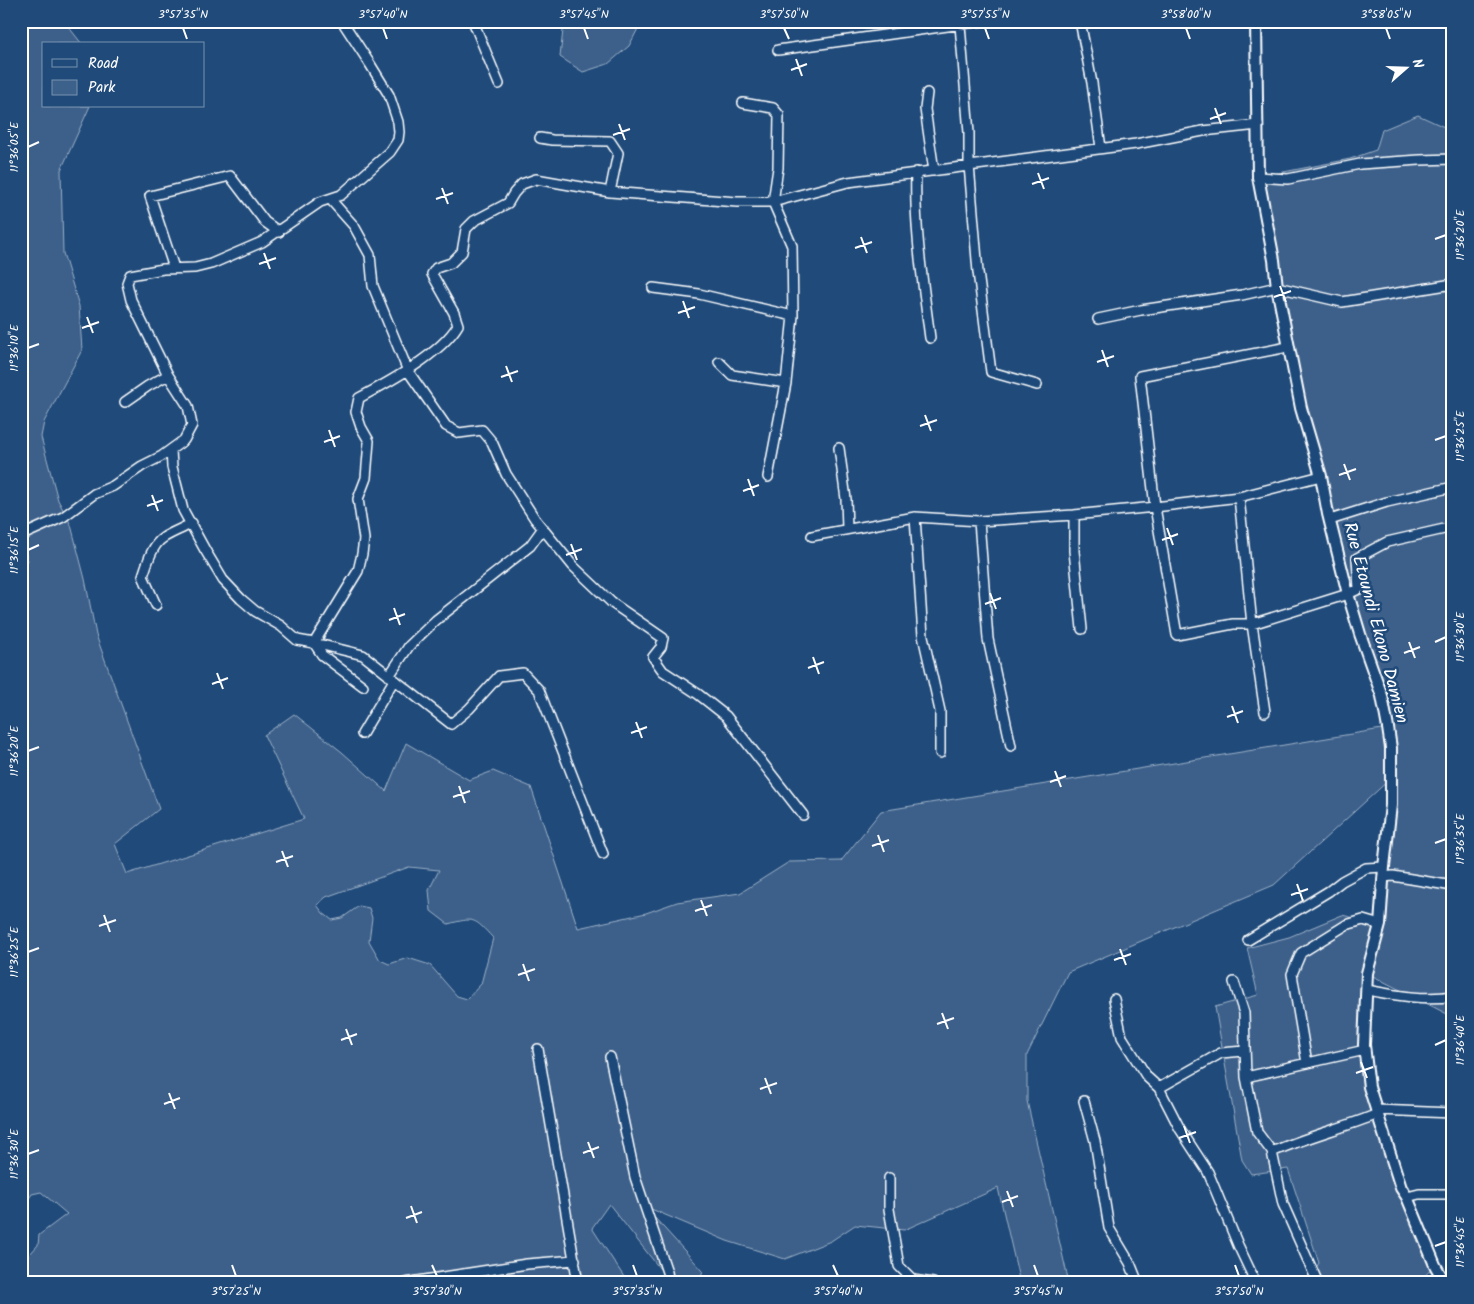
<svg xmlns="http://www.w3.org/2000/svg" width="1474" height="1304" viewBox="0 0 1474 1304" font-family="Kalam,sans-serif">
  <style>
    .green { fill: #3c618b; stroke: #9eb0c5; fill-rule: evenodd }
    .lines { fill: none; stroke-linecap: round; stroke-linejoin: round }
    .minor-casing { stroke: #fff; stroke-width: 12 }
    .tertiary-casing { stroke: #fff; stroke-width: 14 }
    .minor { stroke: #1f4a7a; stroke-width: 9 }
    .tertiary { stroke: #1f4a7a; stroke-width: 10 }
    .ticks { fill: none; stroke: #fff; stroke-width: 2 }
    .labels { text-anchor: middle; dominant-baseline: central; stroke-width: 5; stroke-linejoin: round; paint-order: stroke }
    .street-label { font-size: 18px; fill: #fff; stroke: #1f4a7a }
    .neatline { fill: none; stroke: #fff; stroke-width: 2 }
    .ticks-label { font-size: 12px; text-anchor: middle; fill: #fff }
  </style>
  <rect width="100%" height="100%" fill="#1f4a7a"/>
  <filter id="ink" filterUnits="userSpaceOnUse"><feTurbulence type="fractalNoise" baseFrequency=".02" numOctaves="2"/><feDisplacementMap in="SourceGraphic" scale="10" xChannelSelector="R" yChannelSelector="G"/><feConvolveMatrix kernelMatrix="1 2 1 2 8 2 1 2 1" color-interpolation-filters="sRGB"/></filter>
  <g filter="url(#ink)">
    <path class="green" d="M21,21H64L82,44H44V106H90L61,170L63,253L79,306L82,350L44,422L41,437L58,500L71,525L85,579L96,635L159,809L115,844L127,874L304,819L264,735L294,714L342,752L386,791L406,743L469,780L493,771L531,787L578,928L646,913L677,902L740,893L789,862L841,861L881,811L1388,728L1360,634L1301,408L1258,177L1350,159L1376,150L1382,130L1418,115L1453,131V1017L1367,973L1369,1087L1401,1188L1435,1265L1418,1283H1306L1319,1263L1288,1169L1251,1174L1242,1160L1215,1007L1258,995L1247,948L1289,937L1342,915L1380,924L1390,779L1274,885L1068,972L1027,1055V1101L1069,1283H1020L998,1188L904,1230L855,1225L831,1241L785,1259L727,1241L644,1206L703,1271L698,1283H671L609,1204L592,1228L628,1283H21V1264L38,1245L39,1235L67,1214L41,1192L32,1194L21,1210V573L28,560L21,541ZM409,867L439,870L429,890L431,911L448,924C475,917 474,918 493,938L481,984L467,999L457,996L430,965L408,958L389,964L380,960L369,941L372,918L369,908L359,906L342,918L332,920L323,913L317,905L326,897Z
      M571,21H642L629,46L608,64L583,72L560,57L563,30Z
      M1453,1078V1165L1447,1158L1448,1120Z"/>
    <g class="lines">
      <g class="minor-casing">
        <path id="minor" d="M473,21L499,84
          M1080,21L1092,83L1101,148
          M960,25L969,133V165L978,272L991,372L1037,385
          M778,50L983,21
          M927,93L925,109L934,171
          M743,103L773,108L779,115L778,168L773,202L792,246L793,316L786,383L768,477
          M540,138L552,140L610,141L618,153L610,192
          M916,172C914,228 923,283 930,338
          M1258,177L1288,179L1360,164L1420,160L1453,159
          M330,199L354,226L370,255L373,286L408,371L446,426L459,433L482,430L492,442L506,474L535,519L573,566L612,603L663,638L661,647L653,657L663,671L698,694L726,716L803,815
          M174,268L150,196L230,176L265,222L279,232
          M653,288L699,294L793,316
          M1098,319L1141,310L1242,295L1277,287L1342,302L1453,284
          M1288,347L1140,376L1155,507L1177,635L1233,624H1252L1348,594L1359,589L1357,558L1387,542L1453,527
          M719,362L732,375L786,383
          M125,402L148,386L168,375
          M839,448L846,499L847,529
          M171,450L172,467L183,510L205,550L223,580L241,599L255,611L281,626L297,640L314,643L358,571L362,554L364,539L358,499L366,478L369,441L361,427L356,412L359,398C389,382 441,354 458,325L454,313L432,274L436,268L451,263L462,252L466,229L474,221L508,203L514,193L522,184L536,179L610,192L737,202H773L848,182L1136,144L1203,131L1258,125
          M1239,497L1252,624L1265,712
          M1074,515V551L1082,629
          M915,517L923,636L940,711V753
          M1330,520L1387,502L1453,487
          M979,521L988,639L1011,746
          M21,530L27,533L63,517L94,494L113,486L142,466L162,456L184,440L192,425L188,406L168,375L131,300L127,283L130,275L163,269L195,268L211,264L262,242L320,202L341,195L390,152L398,140L399,132L398,122L389,95L370,64L342,21
          M812,536L915,517L979,521L1074,515L1155,507L1239,497L1321,476
          M156,605L143,576C147,564 152,545 163,538C172,532 182,529 192,523
          M314,643L363,655L451,724L469,709L499,676L523,673L539,690L603,854
          M314,643L322,655L363,686
          M389,676L409,646L436,620L530,546L543,528
          M362,734L394,680
          M1383,877L1393,876L1453,886
          M1248,940L1329,891L1342,881L1366,868L1384,867
          M1234,982L1244,1013L1246,1077L1257,1132L1272,1152L1283,1204L1318,1283
          M1367,990C1394,995 1425,1001 1453,996
          M1114,999L1122,1037L1147,1077L1159,1088L1180,1129L1208,1172L1238,1245L1256,1283
          M538,1049L578,1283
          M610,1057L635,1177L667,1272L669,1283
          M1307,1063L1292,974L1301,953L1346,925L1363,920L1380,925
          M1246,1077L1365,1050
          M1159,1088L1221,1053L1244,1051
          M1084,1101L1095,1141L1109,1228L1130,1263L1138,1283
          M1376,1110L1453,1113
          M1272,1152C1306,1137 1343,1128 1378,1114
          M889,1178V1209L899,1266L913,1280L933,1283
          M1407,1197L1419,1194H1453
          M405,1283L527,1264L575,1260"/>
      </g>
      <g class="tertiary-casing">
        <path id="tertiary" d="M1256,21L1258,177L1274,260L1277,287L1301,408L1321,476L1328,514L1348,594L1360,634L1382,696L1388,728L1391,748V805L1384,867L1380,925L1367,973L1364,1045L1369,1087L1401,1188L1407,1197L1435,1265L1445,1283"/>
      </g>
      <use href="#minor" class="minor"/>
      <use href="#tertiary" class="tertiary"/>
    </g>
  </g>
  <path class="ticks" d="M183,28L187,39M383,28L387,39M584,28L588,39M784,28L789,39M985,28L989,39M1186,28L1190,39M1386,28L1390,39M796,59L802,76M791,70L807,64M1215,108L1221,124M1210,119L1226,113M619,124L625,140M613,135L630,129M28,147L39,142M1038,173L1044,189M1032,184L1049,178M442,188L448,204M436,199L453,193M861,237L867,253M1435,239L1446,235M855,248L872,242M264,253L270,269M259,264L276,258M1280,286L1286,302M1274,297L1291,291M683,301L689,318M678,313L695,307M87,317L93,333M82,328L99,322M28,348L39,344M1102,350L1108,367M1097,362L1114,356M506,366L512,382M501,377L518,371M925,415L931,431M920,426L937,420M329,430L335,447M1435,440L1446,436M324,442L340,436M1344,464L1350,480M1339,475L1356,469M748,479L754,496M743,491L759,485M152,495L158,511M147,506L163,500M1167,528L1173,545M1162,540L1178,534M571,544L577,560M28,550L39,545M566,555L582,549M990,593L996,609M985,604L1001,598M394,608L400,625M389,620L405,614M1409,642L1415,658M1435,642L1446,637M1404,653L1420,647M813,657L819,674M808,668L824,662M217,673L223,689M212,684L228,678M1232,706L1238,723M1227,717L1243,711M636,722L642,738M631,733L647,727M28,751L39,747M1055,771L1061,787M1050,782L1066,776M459,786L465,803M453,797L470,791M878,835L884,852M1435,843L1446,839M872,846L889,840M282,851L288,867M276,862L293,856M1297,884L1303,901M1291,895L1308,889M701,900L707,916M695,911L712,905M104,915L110,932M99,926L116,920M1120,949L1126,965M28,952L39,948M1114,960L1131,954M523,964L529,981M518,975L535,969M942,1013L948,1029M937,1024L954,1018M346,1029L352,1045M341,1040L357,1034M1435,1045L1446,1040M1361,1062L1367,1078M1356,1073L1373,1067M765,1078L771,1094M760,1089L777,1083M169,1093L175,1109M164,1104L180,1098M1184,1126L1190,1143M1179,1138L1196,1132M588,1142L594,1158M583,1153L599,1147M28,1154L39,1150M1007,1191L1013,1207M1002,1202L1018,1196M411,1206L417,1223M406,1218L422,1212M1435,1246L1446,1242M232,1265L236,1276M432,1265L437,1276M633,1265L637,1276M833,1265L838,1276M1034,1265L1038,1276M1235,1265L1239,1276"/>
  <g class="labels">
    <g class="street-label">
      <text transform="translate(1375 623) rotate(75)">Rue Etoundi Ekono Damien</text>
    </g>
  </g>
  <rect width="1474" height="1304" fill="none" stroke="#1f4a7a" stroke-width="55"/>
  <rect x="42" y="42" width="162" height="65" fill="#1f4a7a" stroke="#7992af"/>
  <rect x="52" y="59" width="25" height="8" fill="#1f4a7a" stroke="#7992af"/>
  <text x="88" y="68" font-size="15" fill="#ffffff">Road</text>
  <rect x="52" y="80" width="25" height="15" fill="#3c618b" stroke="#7992af"/>
  <text x="88" y="92" font-size="15" fill="#ffffff">Park</text>
  <g transform="translate(1406 68) rotate(70)" stroke="#1f4a7a" stroke-width="4" paint-order="stroke">
  <path d="M0-4L9 19L0 12L-9 19Z" fill="#ffffff"/>
  <text y="-8" font-size="14" font-weight="bold" text-anchor="middle" fill="#ffffff">N</text>
  </g>
  <rect x="28" y="28" width="1418" height="1248" class="neatline"/>
  <g class="ticks-label">
    <text x="183" y="18">3°57'35"N</text>
    <text x="383" y="18">3°57'40"N</text>
    <text x="584" y="18">3°57'45"N</text>
    <text x="784" y="18">3°57'50"N</text>
    <text x="985" y="18">3°57'55"N</text>
    <text x="1186" y="18">3°58'00"N</text>
    <text x="1386" y="18">3°58'05"N</text>
    <text transform="translate(14 147) rotate(-90)" y="4">11°36'05"E</text>
    <text transform="translate(1460 235) rotate(-90)" y="4">11°36'20"E</text>
    <text transform="translate(14 348) rotate(-90)" y="4">11°36'10"E</text>
    <text transform="translate(1460 436) rotate(-90)" y="4">11°36'25"E</text>
    <text transform="translate(14 550) rotate(-90)" y="4">11°36'15"E</text>
    <text transform="translate(1460 637) rotate(-90)" y="4">11°36'30"E</text>
    <text transform="translate(14 751) rotate(-90)" y="4">11°36'20"E</text>
    <text transform="translate(1460 839) rotate(-90)" y="4">11°36'35"E</text>
    <text transform="translate(14 952) rotate(-90)" y="4">11°36'25"E</text>
    <text transform="translate(1460 1040) rotate(-90)" y="4">11°36'40"E</text>
    <text transform="translate(14 1154) rotate(-90)" y="4">11°36'30"E</text>
    <text transform="translate(1460 1242) rotate(-90)" y="4">11°36'45"E</text>
    <text x="236" y="1295">3°57'25"N</text>
    <text x="437" y="1295">3°57'30"N</text>
    <text x="637" y="1295">3°57'35"N</text>
    <text x="838" y="1295">3°57'40"N</text>
    <text x="1038" y="1295">3°57'45"N</text>
    <text x="1239" y="1295">3°57'50"N</text>
  </g>
</svg>
